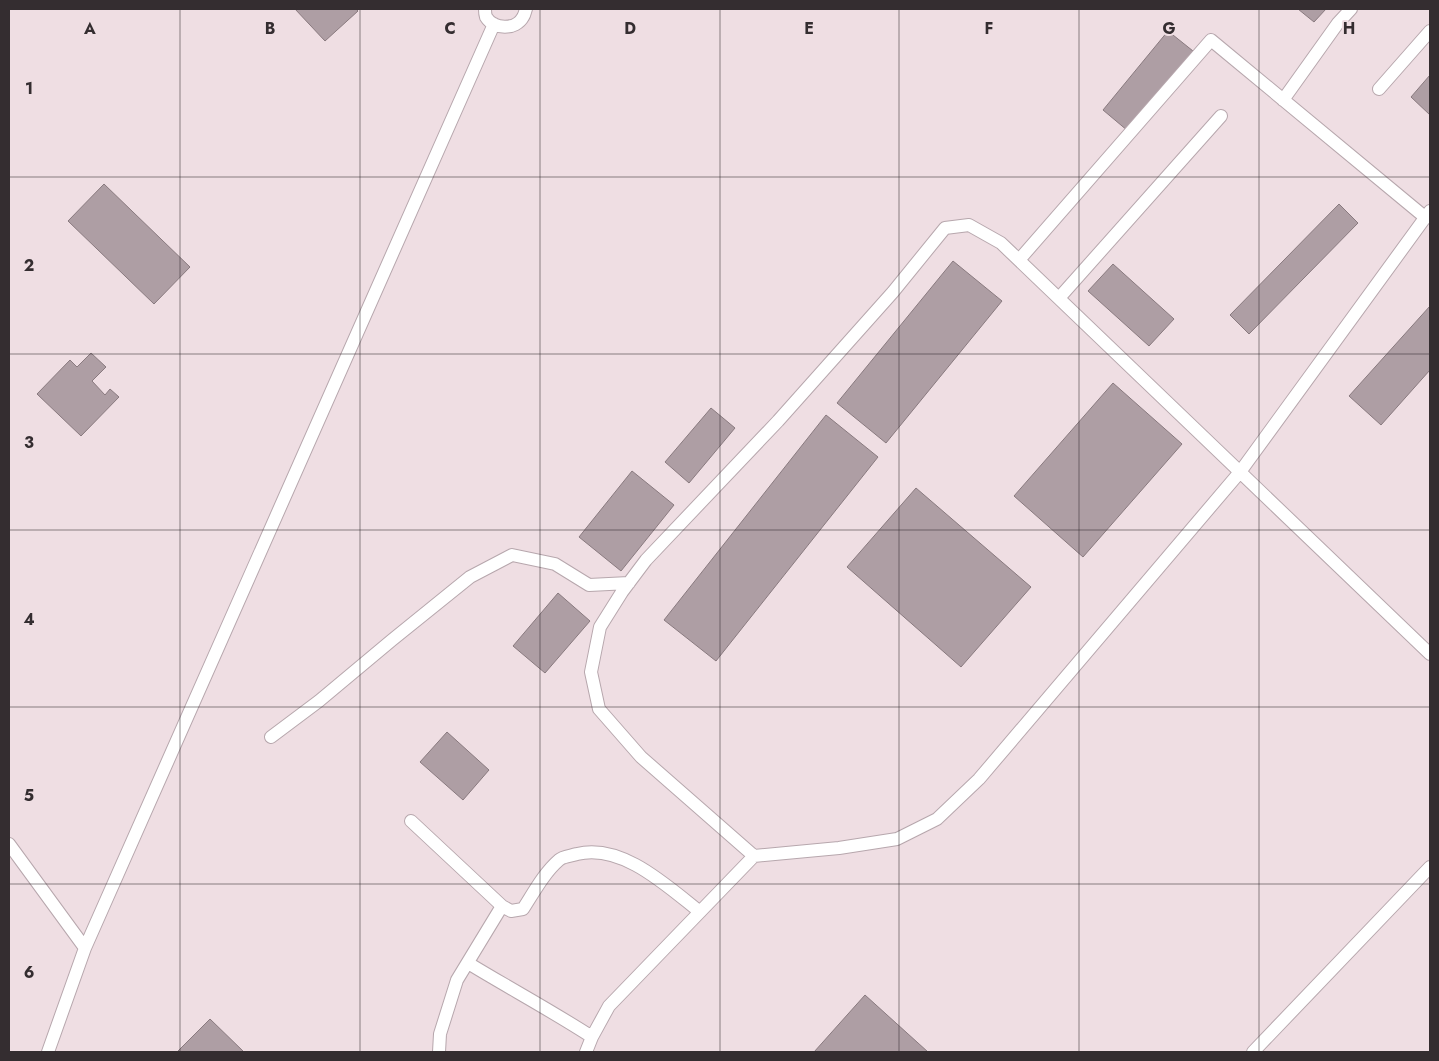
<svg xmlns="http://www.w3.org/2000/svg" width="1439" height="1061" viewBox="0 0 1439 1061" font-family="Jost,sans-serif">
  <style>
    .building { fill: #ae9ea4; stroke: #897a7f }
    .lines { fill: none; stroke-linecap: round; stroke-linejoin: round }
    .lane-casing { stroke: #b7a7ad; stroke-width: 14 }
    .lane { stroke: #fff; stroke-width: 12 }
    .grid { fill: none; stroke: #342d30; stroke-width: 1; stroke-opacity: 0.55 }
    .grid-label { font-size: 16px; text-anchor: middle; font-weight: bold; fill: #342d30; stroke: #efdee3; stroke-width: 4; stroke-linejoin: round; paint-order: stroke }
  </style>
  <rect width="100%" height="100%" fill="#efdee3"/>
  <path class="building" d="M295,9H356L358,11L325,41Z
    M1298,9H1326L1314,22Z
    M1168,31L1193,51L1128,131L1103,110Z
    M1430,75V115L1411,97Z
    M104,184L190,267L154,304L68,221Z
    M1339,204L1358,223L1249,334L1230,315Z
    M953,261L1002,301L886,443L837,403Z
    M1113,264L1174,319L1149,346L1088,291Z
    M1430,306V370L1381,425L1349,396Z
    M91,353L106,367L92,381L105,395L110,389L119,397L81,436L37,394L70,360L77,367Z
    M1113,383L1182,444L1083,557L1014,496Z
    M711,408L735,428L689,483L665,462Z
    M826,415L878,457L716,661L664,620Z
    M632,471L674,505L621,571L579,537Z
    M916,488L1031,587L961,667L847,567Z
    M558,593L590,621L545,673L513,646Z
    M447,732L489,770L463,800L420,762Z
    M865,995L928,1052H814Z
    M210,1019L244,1052H177Z"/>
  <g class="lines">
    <g class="lane-casing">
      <path id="lane" d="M485,9C485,11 485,14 486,17C494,30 516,30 523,17C525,14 525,11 526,9
        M1379,89L1430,31
        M1283,100L1338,23L1351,9
        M1430,211L1240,472L979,779L937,819L897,839L839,848L754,856L641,757L599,709L591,672L600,627L622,592L646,560L778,421L893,292L945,228L969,225L1001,243L1430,654
        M1019,260L1211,40L1426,218
        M1059,298L1221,116
        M271,737L319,701L392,640L470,577L512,555L555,564L589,585L629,583
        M411,821L502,906L511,911L523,909C534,892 544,873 559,860C563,856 571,856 577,854C622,843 667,886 700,912
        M9,844L85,948
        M468,963C509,988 552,1011 592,1037
        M48,1052L85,948L494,24
        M439,1052L440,1034L457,980L502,906
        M586,1052L592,1037L609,1006L754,856
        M1253,1052L1430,867"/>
    </g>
    <use href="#lane" class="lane"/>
  </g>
  <path class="grid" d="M180,9V1052M360,9V1052M540,9V1052M720,9V1052M899,9V1052M1079,9V1052M1259,9V1052M9,177H1430M9,354H1430M9,530H1430M9,707H1430M9,884H1430"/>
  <g class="grid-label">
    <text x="90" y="34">A</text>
    <text x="270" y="34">B</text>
    <text x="450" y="34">C</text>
    <text x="630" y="34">D</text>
    <text x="809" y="34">E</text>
    <text x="989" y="34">F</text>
    <text x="1169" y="34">G</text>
    <text x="1349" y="34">H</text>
    <text x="29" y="94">1</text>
    <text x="29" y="271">2</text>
    <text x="29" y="448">3</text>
    <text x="29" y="625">4</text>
    <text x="29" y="801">5</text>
    <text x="29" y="978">6</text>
  </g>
  <rect width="1439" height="1061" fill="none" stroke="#342d30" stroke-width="20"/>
</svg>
